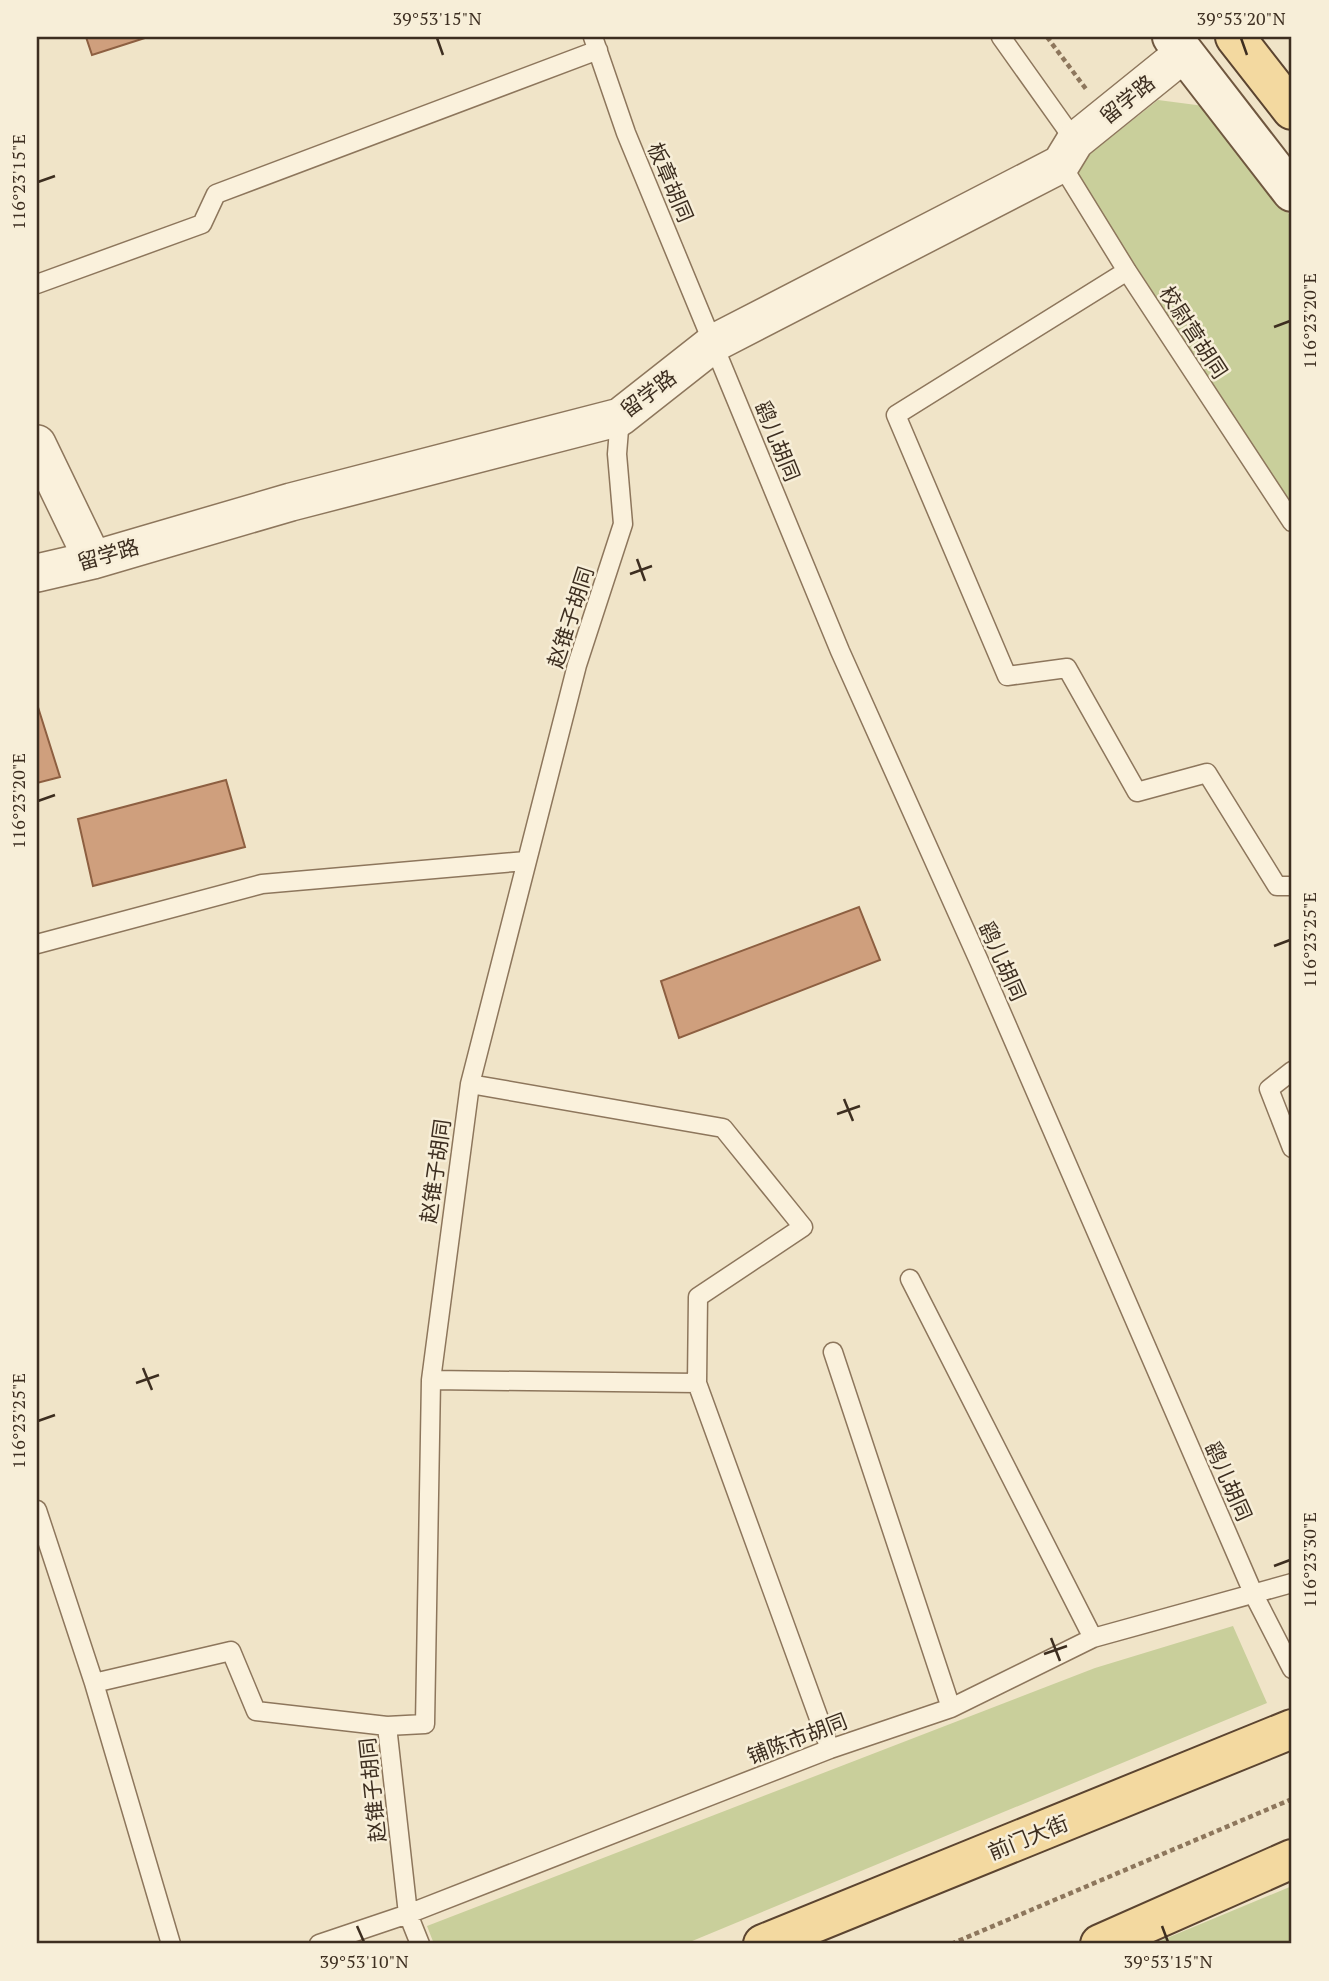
<svg xmlns="http://www.w3.org/2000/svg" width="1329" height="1981" viewBox="0 0 1329 1981" font-family="'PT Serif','Noto Sans SC',serif">
  <style>
    .green { fill: #c9cf9b }
    .building { fill: #cf9f7d; stroke: #8d5f41; stroke-width: 2 }
    .lines { fill: none; stroke-linecap: round; stroke-linejoin: round }
    .lane-casing { stroke: #8d765c; stroke-width: 21 }
    .street-casing { stroke: #8d765c; stroke-width: 40 }
    .secondary-casing { stroke: #6f573f; stroke-width: 42 }
    .primary-casing { stroke: #5b4430; stroke-width: 42 }
    .path { stroke: #8d765c; stroke-width: 4.5; stroke-dasharray: 5 3.5; stroke-linecap: butt }
    .lane { stroke: #faf1dc; stroke-width: 18 }
    .street { stroke: #faf1dc; stroke-width: 37 }
    .secondary { stroke: #faf1dc; stroke-width: 38 }
    .primary { stroke: #f3d9a0; stroke-width: 38 }
    .ticks { fill: none; stroke: #3d2e20; stroke-width: 2.5 }
    .labels { text-anchor: middle; dominant-baseline: central; stroke-width: 5; stroke-linejoin: round; paint-order: stroke }
    .street-label { font-size: 21px; fill: #3d2e20; stroke: #f7eed8 }
    .neatline { fill: none; stroke: #3d2e20; stroke-width: 2.5 }
    .ticks-label { font-size: 18px; text-anchor: middle; fill: #3d2e20 }
  </style>
  <rect width="100%" height="100%" fill="#f0e4c8"/>
  <path class="green" d="M1158,100L1204,106L1292,218V506L1072,168Z
    M1233,1626L1267,1703L685,1944H434L427,1926L1095,1668Z
    M1292,1886V1944H1153L1155,1943Z"/>
  <path class="building" d="M86,37H148L92,55Z
    M37,704L60,777L37,783Z
    M226,780L245,847L93,886L78,819Z
    M859,907L880,960L679,1038L661,981Z"/>
  <g class="lines">
    <g class="lane-casing">
      <path id="lane" d="M593,37L626,133L840,651L979,961L1254,1595L1292,1669
        M1001,37L1075,141
        M1061,164L1127,271L1292,522
        M1127,271L896,415L1007,676L1067,668L1137,792L1207,773L1277,886H1292
        M37,284L202,224L216,194L598,50
        M37,944L262,884L526,861
        M1292,1071L1269,1089L1292,1148
        M910,1279L1093,1638
        M833,1352L951,1708
        M431,1380L697,1383L698,1297L803,1227L723,1128L470,1084
        M697,1383L830,1749
        M37,1510L94,1683L171,1944
        M94,1683L231,1651L256,1711L387,1726
        M319,1944L408,1914L830,1749L951,1708L1093,1638L1292,1583
        M420,1944L408,1914L387,1726L425,1724L431,1380L470,1084L577,665L623,524L617,454L620,417"/>
    </g>
    <g class="street-casing">
      <path id="street" d="M37,444L93,560
        M37,573L93,560L291,502L620,417L714,343L1061,164L1075,141L1184,53"/>
    </g>
    <g class="secondary-casing">
      <path id="secondary" d="M1172,37L1292,192"/>
    </g>
    <g class="primary-casing">
      <path id="primary" d="M1235,37L1292,110
        M763,1944L1292,1729
        M1100,1944L1292,1859"/>
    </g>
    <path class="path" d="M1047,37L1086,89
      M951,1944L1292,1799"/>
    <use href="#lane" class="lane"/>
    <use href="#street" class="street"/>
    <use href="#secondary" class="secondary"/>
    <use href="#primary" class="primary"/>
  </g>
  <path class="ticks" d="M437,38L443,55M1241,38L1247,55M38,182L55,176M1274,327L1290,321M637,559L645,581M630,574L652,566M38,801L55,795M1274,946L1290,940M844,1099L853,1121M837,1114L860,1106M143,1368L152,1390M136,1383L159,1375M38,1421L55,1415M1274,1566L1290,1560M1051,1638L1060,1661M1044,1654L1067,1646M357,1926L364,1942M1162,1926L1168,1942"/>
  <g class="labels">
    <g class="street-label">
      <text transform="translate(1127 99) rotate(-39)">留学路</text>
      <text transform="translate(671 182) rotate(67)">板章胡同</text>
      <text transform="translate(1194 332) rotate(57)">校尉营胡同</text>
      <text transform="translate(648 393) rotate(-37)">留学路</text>
      <text transform="translate(778 441) rotate(68)">鹞儿胡同</text>
      <text transform="translate(108 554) rotate(-16)">留学路</text>
      <text transform="translate(570 617) rotate(-72)">赵锥子胡同</text>
      <text transform="translate(1003 961) rotate(66)">鹞儿胡同</text>
      <text transform="translate(435 1171) rotate(-82)">赵锥子胡同</text>
      <text transform="translate(1229 1481) rotate(66)">鹞儿胡同</text>
      <text transform="translate(797 1738) rotate(-21)">铺陈市胡同</text>
      <text transform="translate(372 1790) rotate(-96)">赵锥子胡同</text>
      <text transform="translate(1028 1837) rotate(-22)">前门大街</text>
    </g>
  </g>
  <rect width="1329" height="1981" fill="none" stroke="#f7eed8" stroke-width="77"/>
  <rect x="38" y="38" width="1252" height="1904" class="neatline"/>
  <g class="ticks-label">
    <text x="437" y="25">39°53'15"N</text>
    <text x="1241" y="25">39°53'20"N</text>
    <text transform="translate(19 182) rotate(-90)" y="6">116°23'15"E</text>
    <text transform="translate(1310 321) rotate(-90)" y="6">116°23'20"E</text>
    <text transform="translate(19 801) rotate(-90)" y="6">116°23'20"E</text>
    <text transform="translate(1310 940) rotate(-90)" y="6">116°23'25"E</text>
    <text transform="translate(19 1421) rotate(-90)" y="6">116°23'25"E</text>
    <text transform="translate(1310 1560) rotate(-90)" y="6">116°23'30"E</text>
    <text x="364" y="1968">39°53'10"N</text>
    <text x="1168" y="1968">39°53'15"N</text>
  </g>
</svg>
